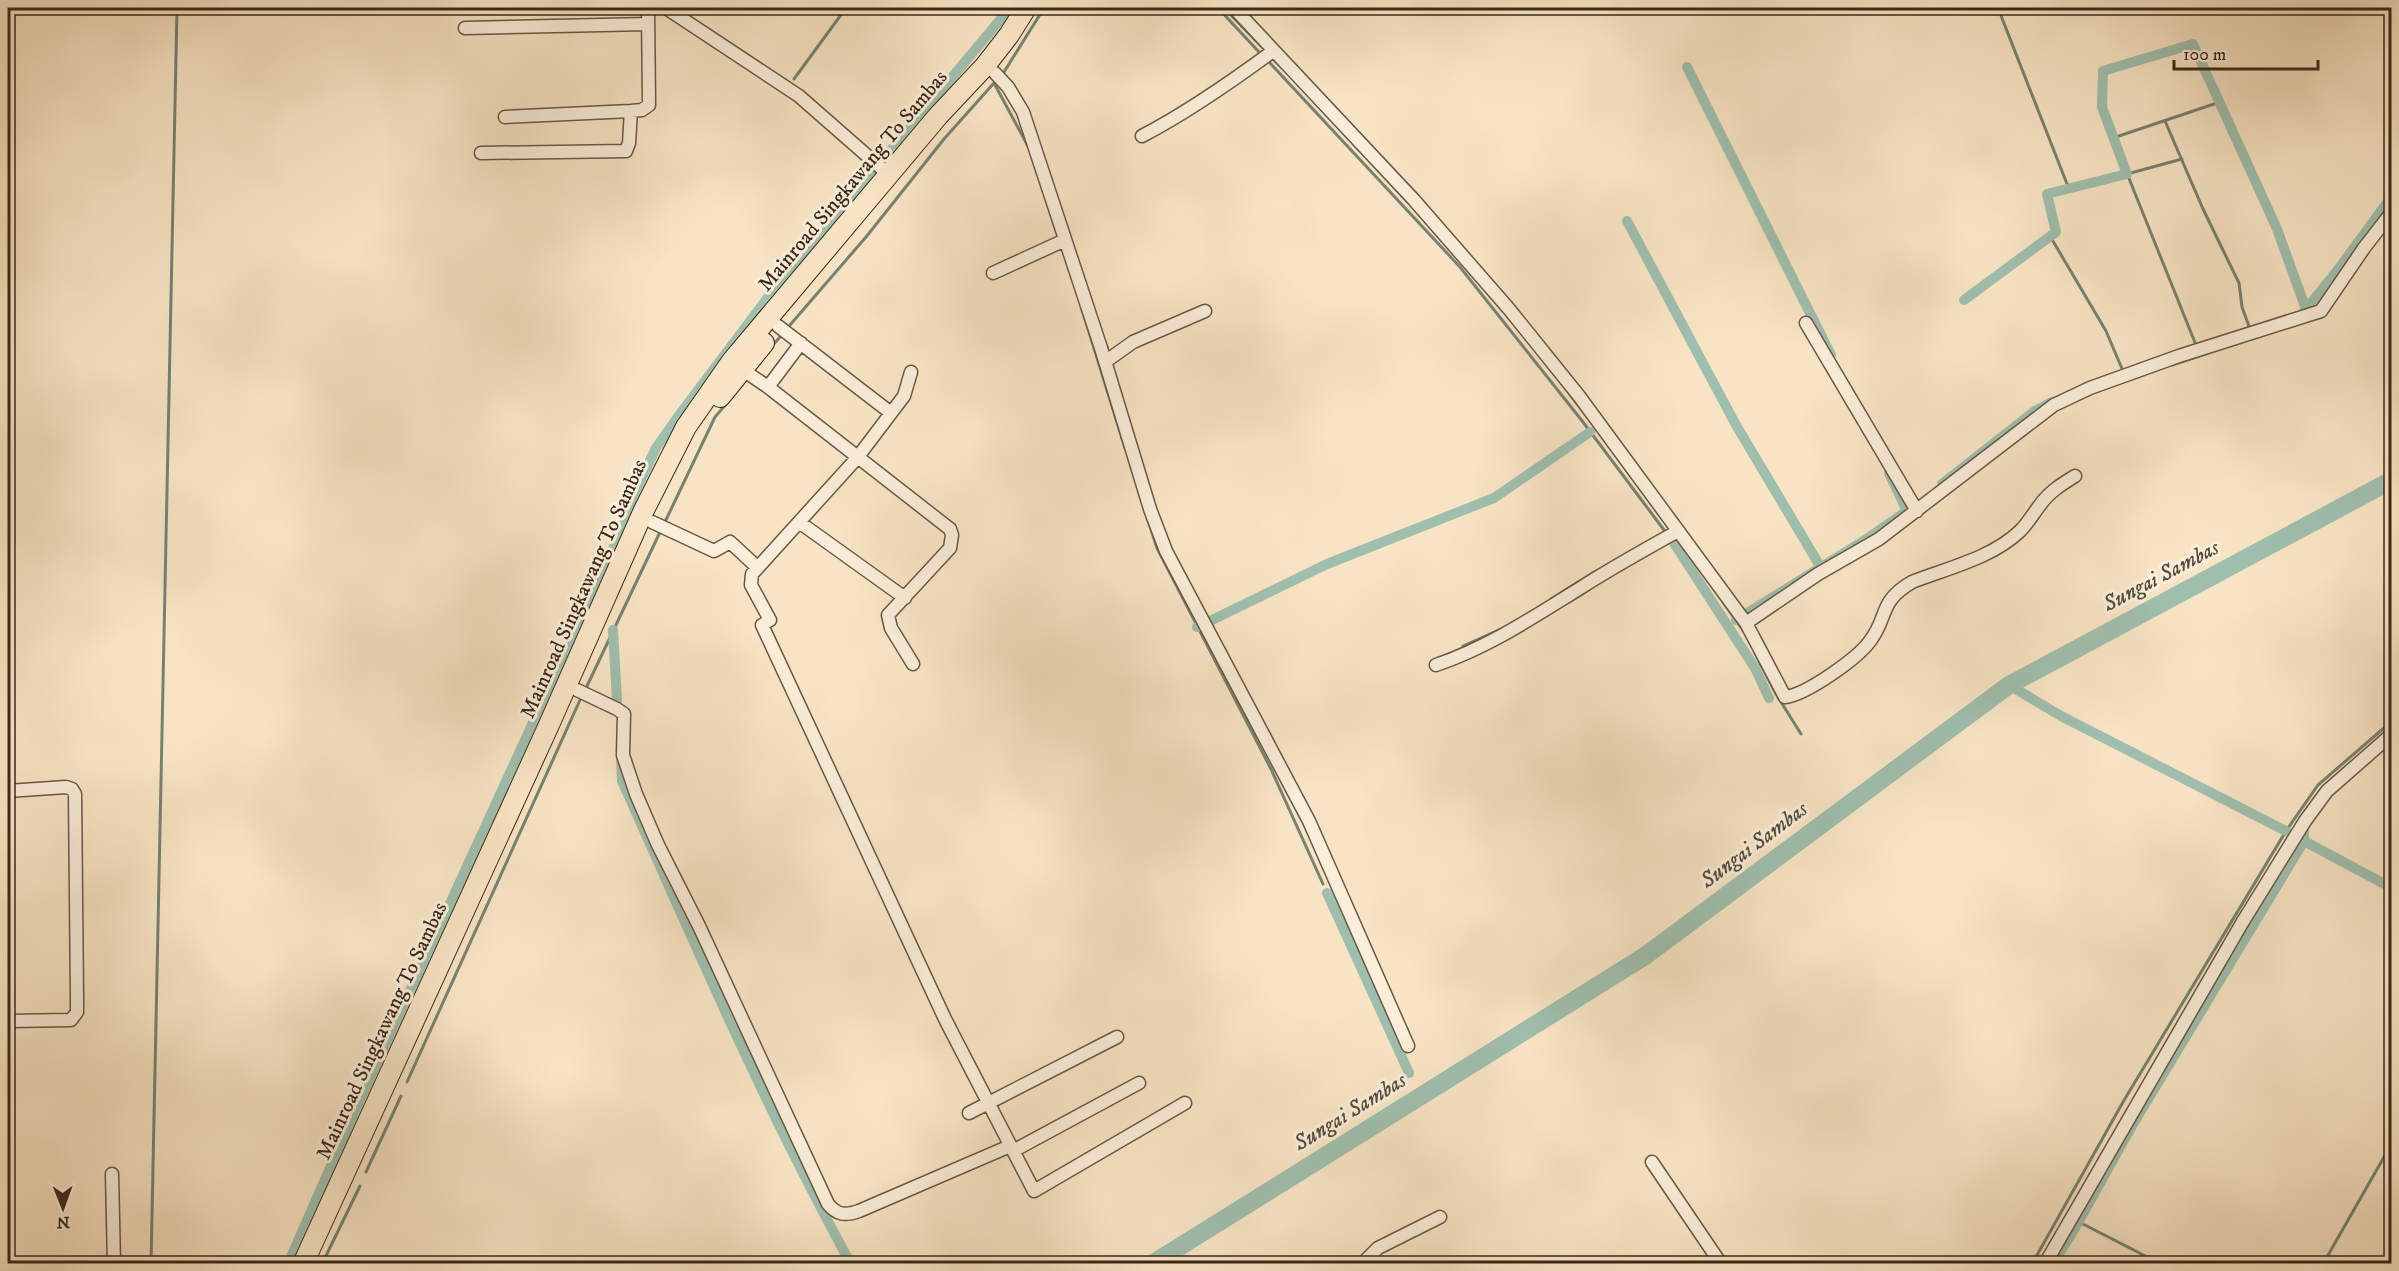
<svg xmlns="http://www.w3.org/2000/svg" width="2399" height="1271" viewBox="0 0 2399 1271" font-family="'IM FELL DW Pica',serif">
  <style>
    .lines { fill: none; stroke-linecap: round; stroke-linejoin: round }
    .stream { stroke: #768372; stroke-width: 3 }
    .canal { stroke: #9fbfae; stroke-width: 10 }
    .river { stroke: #9fbfae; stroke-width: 18 }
    .minor-casing { stroke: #695843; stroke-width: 15 }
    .trunk-casing { stroke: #392918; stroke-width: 22 }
    .minor { stroke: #faedd9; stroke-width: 12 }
    .trunk { stroke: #f8e4c4; stroke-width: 20 }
    .labels { text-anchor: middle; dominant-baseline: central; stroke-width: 6; stroke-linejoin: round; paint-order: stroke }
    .street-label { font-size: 21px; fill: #392918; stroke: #faedd9 }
    .water-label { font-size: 22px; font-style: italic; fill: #524e3e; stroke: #faedd9 }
  </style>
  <rect width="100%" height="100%" fill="#f8e4c4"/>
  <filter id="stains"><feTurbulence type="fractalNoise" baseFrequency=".00333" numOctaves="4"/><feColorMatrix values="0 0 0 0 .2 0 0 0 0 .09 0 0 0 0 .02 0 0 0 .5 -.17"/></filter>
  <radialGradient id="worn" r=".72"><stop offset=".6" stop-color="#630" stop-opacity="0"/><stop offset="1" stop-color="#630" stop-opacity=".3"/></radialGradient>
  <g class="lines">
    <path class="stream" d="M1218,8L1259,52
      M1224,8L1263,48
      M1998,8L2069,189
      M1274,60L1281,67
      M1270,63L1460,267L1583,422L1664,530
      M1004,72L1044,8
      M794,79L846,8
      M2165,121L2203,209L2239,283L2242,307L2250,329
      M2113,138L2220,102
      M2126,171L2196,345
      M2127,174L2182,159
      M2384,232L2392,223
      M2050,236L2106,331L2123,371
      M1081,306L1125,448
      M790,325L866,237L944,139L994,83L1030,150
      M772,346L780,337
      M2172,365L2208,353
      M1569,393L1578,405
      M1148,520L1157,548L1271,769L1323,884
      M664,524L715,417L727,403
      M1551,599L1596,571
      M1723,602L1747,636
      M1463,646L1499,630
      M1755,653L1776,694L1801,734
      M587,686L661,530
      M407,1082L580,700
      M366,1172L401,1096
      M2079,1222L2161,1264
      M151,1264L177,8
      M322,1264L360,1186
      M2032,1264L2123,1102L2286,831L2318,785L2392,721
      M2323,1264L2392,1143"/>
    <path class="canal" d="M1687,67L1831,355
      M883,160L1010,8
      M1627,221L1736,425L1820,566
      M1964,300L2056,232L2047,194L2127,174L2102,107L2103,71L2193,44L2277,229L2307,312
      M2304,312L2337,271L2392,196
      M1942,484L2035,411L2052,402
      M1674,543L1755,668L1769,698
      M1212,620L1327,564L1494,498L1590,432
      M1736,620L1865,540L1907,511L1889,473
      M1197,627H1198
      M613,630L617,700
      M2009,685L2061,716L2286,831
      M621,757L622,781C695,944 765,1108 851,1264
      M2304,841L2392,888
      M1327,893L1409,1073
      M288,1264L358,1104L620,533L632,498L656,448L677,418L791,267L876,169
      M2053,1264L2075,1228L2133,1124L2304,841V826L2308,821"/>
    <path class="river" d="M1152,1264L1645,956L2009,685L2392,480"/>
    <g class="minor-casing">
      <path id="minor" d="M666,8L799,96L888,174
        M1234,8L1414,200L1509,309L1579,396L1746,623L1785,697C1806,695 1858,658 1870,641C1889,616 1878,602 1912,582C1948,568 1992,558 2020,531C2028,523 2033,514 2040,505C2049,492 2062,484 2075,476
        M465,28L648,24
        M995,73L1008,87L1023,112L1101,348L1150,509L1166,551L1309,821L1408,1046
        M505,117L631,111
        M1142,136C1188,112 1231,82 1273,51
        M481,153L626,151L629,143L631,111L642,110L649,105L648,8
        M993,273L1065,240
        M1806,323L1917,511
        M778,326L891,413
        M1105,362L1133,342L1205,311
        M743,370L768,387L950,529L952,535L950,548L888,615L891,628L913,664
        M911,372L904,396L857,458L752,574L751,585L770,620L762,625L945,1019L1034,1191L1185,1103
        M768,387L801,343
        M652,522L714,551L730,542L757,567
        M799,522L905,598
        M1746,623L1818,574L1879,539L2054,405L2090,388L2179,356L2321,311L2364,248L2392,212
        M1436,665C1489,647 1535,616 1582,587C1613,567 1646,549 1678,531
        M577,690L617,709L624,714L623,755L636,794L658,845L699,926L828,1204C837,1215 845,1216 859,1211L1010,1146
        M8,791L66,787L72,789L75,794L77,998V1012L71,1020L8,1021
        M969,1113L1117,1037
        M1013,1151L1139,1083
        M1652,1162L1721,1264
        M112,1174L114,1264
        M1362,1264L1378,1248L1440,1217
        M2045,1264L2242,923L2305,821L2327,791L2392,734"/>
    </g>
    <g class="trunk-casing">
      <path id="trunk" d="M720,397L764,343
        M303,1264L548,727L644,510L686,427L732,361L938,116L985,66L1009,35L1026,8"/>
    </g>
    <use href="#minor" class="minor"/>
    <use href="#trunk" class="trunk"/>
  </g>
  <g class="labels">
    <g class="street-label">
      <text transform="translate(853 181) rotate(-50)">Mainroad Singkawang To Sambas</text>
      <text transform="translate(584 589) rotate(-66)">Mainroad Singkawang To Sambas</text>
      <text transform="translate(382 1031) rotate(-65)">Mainroad Singkawang To Sambas</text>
    </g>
    <g class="water-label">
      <text transform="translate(2161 576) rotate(-28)">Sungai Sambas</text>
      <text transform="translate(1754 845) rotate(-37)">Sungai Sambas</text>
      <text transform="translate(1350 1112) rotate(-32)">Sungai Sambas</text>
    </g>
  </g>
  <rect width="2399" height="1271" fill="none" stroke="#f8e4c4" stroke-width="30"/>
  <rect x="9" y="9" width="2381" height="1253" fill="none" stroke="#392918" stroke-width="3"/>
  <rect x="15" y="15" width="2369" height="1241" fill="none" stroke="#392918" stroke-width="1.5"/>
  <g transform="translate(63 1208) rotate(179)" stroke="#faedd9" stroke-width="4.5" paint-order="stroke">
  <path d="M0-4.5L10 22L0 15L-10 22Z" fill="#392918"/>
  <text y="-9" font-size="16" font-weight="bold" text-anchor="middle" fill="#392918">N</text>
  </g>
  <path d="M2174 60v9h144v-9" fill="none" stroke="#392918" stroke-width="3"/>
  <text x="2183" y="60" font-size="18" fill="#392918" stroke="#faedd9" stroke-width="4.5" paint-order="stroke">100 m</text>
  <rect width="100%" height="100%" filter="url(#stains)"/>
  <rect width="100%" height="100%" fill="url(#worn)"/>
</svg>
